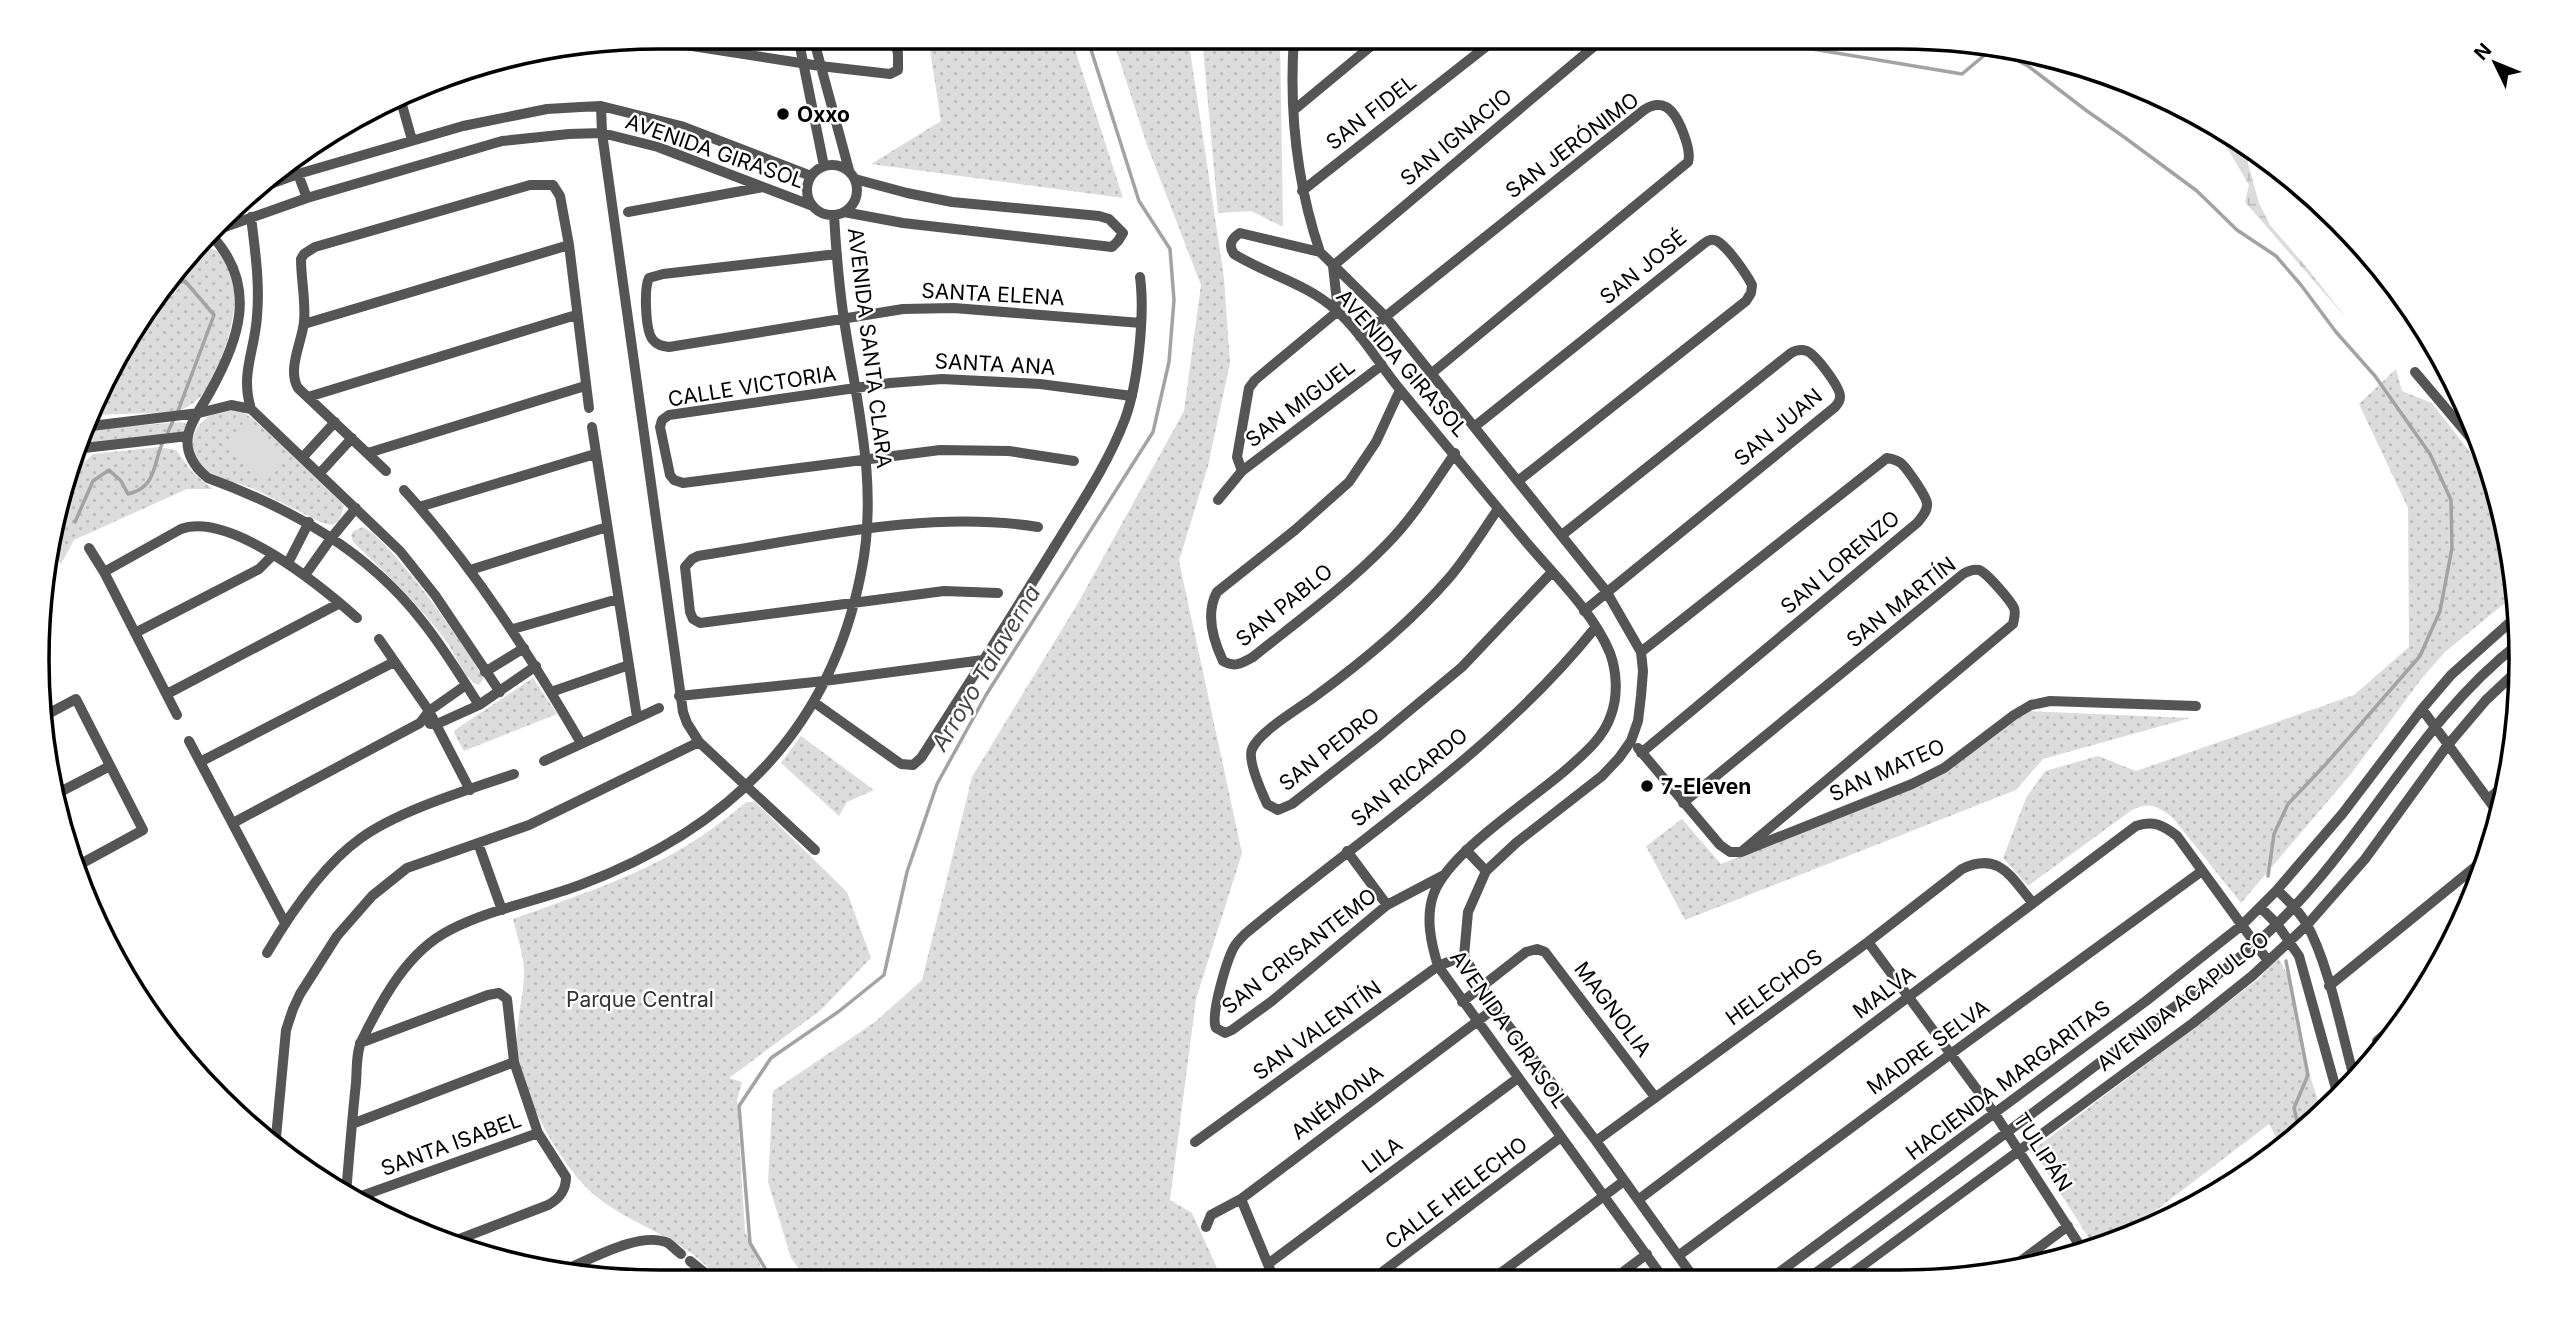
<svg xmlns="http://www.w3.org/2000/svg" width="2558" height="1319" viewBox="0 0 2558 1319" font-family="Inter,sans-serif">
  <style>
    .grass { fill: url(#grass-dots) }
    .wetland { fill: url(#wetland-marsh) }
    .pitch { fill: #dcdcdc }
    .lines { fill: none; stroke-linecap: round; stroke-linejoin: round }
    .stream { stroke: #a3a3a3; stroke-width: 3.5 }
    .minor { stroke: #555; stroke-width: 10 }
    .poi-dot { fill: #000; stroke: #fff; stroke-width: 2.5 }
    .labels { text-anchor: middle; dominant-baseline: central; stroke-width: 5; stroke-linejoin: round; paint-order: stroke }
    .street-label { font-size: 21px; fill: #000; stroke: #fff }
    .poi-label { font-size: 21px; font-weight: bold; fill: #000; stroke: #fff; text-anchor: start }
    .park-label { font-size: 21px; fill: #333; stroke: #fff }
    .water-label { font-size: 23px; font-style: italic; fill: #444; stroke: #fff }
    .rim { fill: none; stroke: #000; stroke-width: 3.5 }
  </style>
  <defs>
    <pattern id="grass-dots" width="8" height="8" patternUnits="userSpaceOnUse" patternTransform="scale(1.75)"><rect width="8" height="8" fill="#dcdcdc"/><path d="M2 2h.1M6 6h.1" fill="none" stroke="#bbb" stroke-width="1.8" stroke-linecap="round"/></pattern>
    <pattern id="wetland-marsh" width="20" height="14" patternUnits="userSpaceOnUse" patternTransform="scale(1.75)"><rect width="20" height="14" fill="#dcdcdc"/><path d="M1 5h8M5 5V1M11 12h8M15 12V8" fill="none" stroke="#bbb"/></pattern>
  </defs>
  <rect width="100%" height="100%" fill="#fff"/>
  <path class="grass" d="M928,37H1071L1123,198L871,164L941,121Z
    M1112,37H1188L1224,278L1230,363L1208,466L1179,561L1242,853L1196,999L1170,1200L1192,1213L1222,1279L807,1280L791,1258L768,1182L773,1091L875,1022L922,980L972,777L1078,603L1184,411L1201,285L1147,145Z
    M1202,37H1280L1283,227L1251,211L1218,213Z
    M204,247C262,254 225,366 203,394C195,403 186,408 176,412L96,415L141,314Z
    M2396,369L2402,391L2432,403L2493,482L2516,579V594L2445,652L2422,678L2351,774L2241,903L2173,818C2157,806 2151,801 2132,810L2028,886L2003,858L2026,798L2045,771L2098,756L2136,771L2354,695L2409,647L2408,508L2359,404Z
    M227,409L243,412L254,420L335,492L344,506L339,521L332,525L322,523C298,511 274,498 249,487C236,482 220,480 208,472C190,461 187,435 203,421C210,414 218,412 227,409Z
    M182,422L186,424L184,432L91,443L87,438L92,429Z
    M159,447L176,450L193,473L213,489H187L74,540L61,564L53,551L58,499L69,475L93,454Z
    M363,527C391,540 466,647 484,678L479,685C465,681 455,654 447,642C419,605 387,574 353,542L351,535L353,531Z
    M533,678L557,714L464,751L454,733L455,730Z
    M2026,711L2190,718L2043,759L2016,790L1685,920L1646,846L1682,819L1721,864L1946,772Z
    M801,736L874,790L847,802L839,816L781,763Z
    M747,802H755L847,892L871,958L821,1010L729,1078L742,1082L737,1100L745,1232L767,1280L719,1281C690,1239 635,1228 597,1197C562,1169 521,1095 517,1050C515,1025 523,1001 524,976C525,958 517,936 513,919C571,898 633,878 686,846C707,833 727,818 747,802Z
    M2277,955L2289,978L2302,1051L2321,1110L2278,1148V1141L2269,1124L2117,1240L2094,1246L2033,1150L2261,977Z"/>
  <path class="wetland" d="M2227,134L2248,147V163L2259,203L2270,225L2308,269L2347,319L2245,202L2249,185L2226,146Z"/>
  <path class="pitch" d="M244,422L286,457L264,480L225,444Z"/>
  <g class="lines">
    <path class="stream" d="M1747,38L1962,74L1993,48L2028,66L2087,111L2124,137L2197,191L2237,230L2276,256L2301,285L2336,332L2375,376L2430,454L2451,500L2452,548L2440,611L2420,656L2326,764L2288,804L2274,834L2268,876
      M169,284L185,281L214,315L178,411
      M168,432L173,421
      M75,522L93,481L109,470L121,481L128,494C156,488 153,465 162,444
      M2286,961L2308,1075L2294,1108L2299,1129
      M772,1280L750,1243L739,1106L771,1058L838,1012L884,975L907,872L937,784L986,695L1153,432L1169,362L1174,300L1170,249L1139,201L1087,37"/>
    <path class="minor" d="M798,37L824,166
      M813,37L849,170
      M1294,37C1289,109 1297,184 1320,252
      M647,39L820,66L890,74L898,70V53L893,37
      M451,74L491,65
      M401,101L412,140
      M601,106L602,133L683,712L687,723L699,742L815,850
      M1294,110L1382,37
      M807 190a25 25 0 1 1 50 0a25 25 0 1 1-50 0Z
      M298,174L307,198
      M259,188L298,174L463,126L547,109L581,107L601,106L681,126L811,176
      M1302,191L1497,38
      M628,212L763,187
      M844,212L903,223L1112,247L1118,241L1123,233L1109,219L1099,216L952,202L907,193L855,179
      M222,228L307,198L502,141L569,134L602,133L658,147L813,206
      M213,237C258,287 239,340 210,392C203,405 190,422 188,436C185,453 195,468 208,478C290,508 367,550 422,621C443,647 461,677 479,705
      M837,254L663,274L649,278C644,288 645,331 653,340C657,345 662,346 669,347L903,309L954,308L1141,323
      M304,324L569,245
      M1360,337L1644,110C1650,106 1658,103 1666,107C1678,113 1692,150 1688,162L1432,373
      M2415,372L2487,457
      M1400,390L1376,442L1349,482L1295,530L1217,592C1205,614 1213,640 1223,661C1235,668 1242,663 1253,657C1298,621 1346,586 1386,545C1413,518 1433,485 1455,453
      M308,397L576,315
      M251,409C240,373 255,351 257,316C260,283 255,250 251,217
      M91,426L199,413L231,405L251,409L400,551L435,595L500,692
      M592,427L637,717
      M1474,427L1702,245C1707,241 1711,238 1717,241C1728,247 1747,275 1752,285L1751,293L1746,301L1518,481
      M84,448L188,436
      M368,453L585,386
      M303,457L335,422
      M1074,461L1009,451L940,450L683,483L674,480L670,475L660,427L662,420L669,415L890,383L942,379L1040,384L1132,396
      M386,471L298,388C287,369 302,342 304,322C306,301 301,280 301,259L304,254L315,247L530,185H553L560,196L569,245L589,408
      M1242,471L1237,457L1249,388L1255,380L1338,311L1333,266L1604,38
      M320,473L352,438
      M404,490C474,567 529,654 581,743
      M1218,500L1242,471L1382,365
      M419,507L595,454
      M1498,509C1482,532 1467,557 1449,578C1410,623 1361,663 1313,698C1298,709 1259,732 1252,749C1247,760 1262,793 1267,804L1278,810L1292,804L1379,736L1462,667L1552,572
      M1562,535L1791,353C1796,350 1801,349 1807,351C1816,355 1841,388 1840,397C1840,402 1838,403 1835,407L1584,611
      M89,548L104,572L177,715
      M288,563L309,522
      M470,570L607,527
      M104,572L181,529C230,511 322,587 357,618
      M305,575L332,537L356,508
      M998,593L944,591L700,623L693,619L690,612L685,567L692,559L698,556C809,539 925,509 1038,527
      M513,629L618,599
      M135,633L259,569L273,555
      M379,639L429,711L470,790
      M1641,652L1887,458C1893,459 1898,460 1902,464C1908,470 1926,496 1927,503C1928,511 1921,518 1917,523L1641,753
      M485,672L524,648
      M551,692L629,665
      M167,694L340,603
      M679,696L824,681L983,660
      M815,703L901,764L913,765L921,758C966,688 1011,617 1055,546C1080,505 1108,464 1125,419C1138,384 1145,314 1140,277
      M2422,709L2501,817
      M42,717L76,699L143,830L77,866
      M430,724H437L479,705L536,666
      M189,741L285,923
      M1638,748L1720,845L1730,852H1741L1912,784L1944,768L2014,715L2031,705L2050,701L2196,706
      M202,761L394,662
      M544,761L659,708
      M60,792L110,766
      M2488,799L2506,784
      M1683,803L1963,574C1968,571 1973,569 1979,570C1987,573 2010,600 2014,608C2016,613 2014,619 2013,624L1741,852
      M233,823L420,723L429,711L466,685
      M478,843L502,910
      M1466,850L1486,871
      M1347,851L1387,905
      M1444,875L1387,905L1272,1001L1232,1030L1225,1033L1216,1028C1210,1015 1227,960 1234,947C1237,942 1241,938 1245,934C1364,835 1498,749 1595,628
      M2277,890C2288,900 2298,910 2306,923C2329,963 2342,1035 2355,1081
      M2261,908L2277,924L2299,956L2338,1096
      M1868,942L1995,1114L2082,1249
      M267,953C290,914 323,865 361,838C400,810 468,790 514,774
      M2329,986L2485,859
      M1462,1002L1526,952L1537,949L1545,952L1655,1097
      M360,1043L488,995L499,993L507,999L514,1062L538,1133L566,1177C566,1191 559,1199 548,1205L449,1243
      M2377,1054V1041L2398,1023
      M352,1124L514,1062
      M1596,1141L1868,942L1962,869C1999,851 2011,877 2032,902
      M1195,1142L1438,966L1464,956
      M275,1148L286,1030L293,1009L300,994L337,936L372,896L407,868L529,825L699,742
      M346,1194C349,1157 352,1120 356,1083C357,1069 356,1052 362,1040C382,999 408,951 450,930C491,909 537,901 580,885C727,830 830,731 861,573C879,487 857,405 844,320C839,285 836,250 834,215
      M353,1199L538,1133
      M1241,1199L1274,1279
      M1638,1200L2136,826C2153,820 2163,825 2177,836L2268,961
      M1206,1227L1211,1215L1241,1199L1495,1008
      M1678,1256L1952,1053L2202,871
      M690,1261L706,1274L707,1281
      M1268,1264L1518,1078
      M2010,1269L2068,1226
      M562,1271C588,1261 640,1230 668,1243C672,1246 677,1251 681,1254
      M1773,1277L2146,1001L2242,925L2277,890L2343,813L2422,709L2451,675L2517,616
      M1810,1277C1916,1200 2023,1121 2128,1041C2178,1003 2232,968 2277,924C2366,838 2420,720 2518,644
      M1847,1277L2193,1023L2252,976L2307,925L2365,859L2447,746L2486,700L2519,669
      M1494,1278L1624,1181
      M1615,1278L1647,1254
      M1663,1278L1438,966C1431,943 1425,917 1434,893C1450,851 1532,800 1568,768C1585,753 1604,737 1611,715C1618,696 1617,672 1610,653C1593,612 1556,577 1527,543C1485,493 1444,443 1402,392C1380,366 1362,333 1336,310C1306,283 1268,275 1234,254C1228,245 1231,239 1240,233L1320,252L1385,316L1606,591L1641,652L1643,671L1641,696L1638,721L1631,741L1619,758L1602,776L1516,843L1486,871L1468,912L1464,956L1495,1008L1596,1141L1694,1278
      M1373,1279L1561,1137"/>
  </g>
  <g class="poi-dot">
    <circle cx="783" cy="114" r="7"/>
    <circle cx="1647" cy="786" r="7"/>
  </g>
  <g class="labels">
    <g class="street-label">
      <text transform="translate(1371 112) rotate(-38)">SAN FIDEL</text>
      <text transform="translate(1456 137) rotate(-40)">SAN IGNACIO</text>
      <text transform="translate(1572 145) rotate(-37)">SAN JERÓNIMO</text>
      <text transform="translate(715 151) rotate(19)">AVENIDA GIRASOL</text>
      <text transform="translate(1643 267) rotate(-39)">SAN JOSÉ</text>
      <text transform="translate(993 294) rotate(3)">SANTA ELENA</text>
      <text transform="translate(870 348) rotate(83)">AVENIDA SANTA CLARA</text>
      <text transform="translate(1402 363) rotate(49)">AVENIDA GIRASOL</text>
      <text transform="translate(995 364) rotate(3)">SANTA ANA</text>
      <text transform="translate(752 386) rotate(-9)">CALLE VICTORIA</text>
      <text transform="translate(1300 403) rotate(-37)">SAN MIGUEL</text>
      <text transform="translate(1778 427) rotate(-40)">SAN JUAN</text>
      <text transform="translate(1840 562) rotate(-40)">SAN LORENZO</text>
      <text transform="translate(1901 602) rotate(-38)">SAN MARTÍN</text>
      <text transform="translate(1284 605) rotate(-39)">SAN PABLO</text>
      <text transform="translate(1329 749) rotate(-38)">SAN PEDRO</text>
      <text transform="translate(1887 770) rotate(-24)">SAN MATEO</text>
      <text transform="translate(1409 777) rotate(-39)">SAN RICARDO</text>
      <text transform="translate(1299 951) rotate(-38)">SAN CRISANTEMO</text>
      <text transform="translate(1774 987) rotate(-36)">HELECHOS</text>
      <text transform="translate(1884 992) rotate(-37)">MALVA</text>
      <text transform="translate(2183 1001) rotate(-38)">AVENIDA ACAPULCO</text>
      <text transform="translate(1613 1009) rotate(53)">MAGNOLIA</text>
      <text transform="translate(1509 1029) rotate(55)">AVENIDA GIRASOL</text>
      <text transform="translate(1317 1030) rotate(-36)">SAN VALENTÍN</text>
      <text transform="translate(1928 1047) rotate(-36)">MADRE SELVA</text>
      <text transform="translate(2008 1080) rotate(-37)">HACIENDA MARGARITAS</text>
      <text transform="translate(1337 1102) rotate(-37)">ANÉMONA</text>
      <text transform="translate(451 1144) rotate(-20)">SANTA ISABEL</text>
      <text transform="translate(2043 1152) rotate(57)">TULIPÁN</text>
      <text transform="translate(1382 1155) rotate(-37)">LILA</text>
      <text transform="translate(1456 1193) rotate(-37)">CALLE HELECHO</text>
    </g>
    <g class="poi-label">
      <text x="797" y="114">Oxxo</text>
      <text x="1661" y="786">7-Eleven</text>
    </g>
    <g class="park-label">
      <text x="640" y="999">Parque Central</text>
    </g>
    <g class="water-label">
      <text transform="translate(986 668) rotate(-59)">Arroyo Talaverna</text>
    </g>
  </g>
  <path d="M0 0H2558V1319H0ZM659 49H1899A610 610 0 0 1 2509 659V660A610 610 0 0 1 1899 1270H659A610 610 0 0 1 49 660V659A610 610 0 0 1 659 49Z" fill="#fff" fill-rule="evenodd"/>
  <path class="rim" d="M659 49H1899A610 610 0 0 1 2509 659V660A610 610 0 0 1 1899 1270H659A610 610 0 0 1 49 660V659A610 610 0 0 1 659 49Z"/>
  <g transform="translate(2495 63) rotate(313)" stroke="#ffffff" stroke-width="5" paint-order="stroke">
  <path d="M0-5L12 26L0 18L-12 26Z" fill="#000000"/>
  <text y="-10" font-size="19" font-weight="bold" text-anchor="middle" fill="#000000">N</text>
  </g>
</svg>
